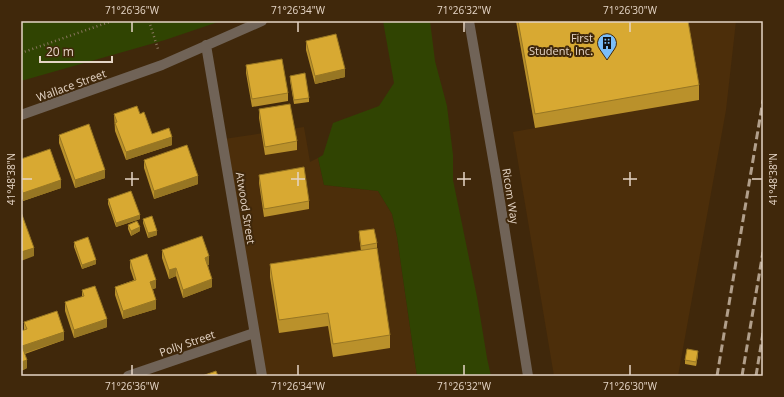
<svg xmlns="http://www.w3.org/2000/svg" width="784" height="397" viewBox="0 0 784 397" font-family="'Open Sans',sans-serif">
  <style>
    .built { fill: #4c2e0a }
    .green { fill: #304402 }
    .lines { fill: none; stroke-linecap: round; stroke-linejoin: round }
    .path { stroke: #89755e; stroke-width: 2.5; stroke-dasharray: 1 3; stroke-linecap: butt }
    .minor { stroke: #706357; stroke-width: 10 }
    .rail { stroke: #b19f8b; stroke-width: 3; stroke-dasharray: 8 4; stroke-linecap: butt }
    .wall { fill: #ba912b }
    .shaded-wall { fill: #977623 }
    .building { fill: #d8a932; stroke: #977623 }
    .ticks { fill: none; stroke: #e5d5c6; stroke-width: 1.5 }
    .labels { text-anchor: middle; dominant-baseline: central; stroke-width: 4; stroke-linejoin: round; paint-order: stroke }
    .poi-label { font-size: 11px; fill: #e5d5c6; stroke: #40280b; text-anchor: end }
    .street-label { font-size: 11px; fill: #e5d5c6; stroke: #40280b }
    .neatline { fill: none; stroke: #e5d5c6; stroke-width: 1.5 }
    .ticks-label { font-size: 10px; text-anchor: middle; fill: #e5d5c6 }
  </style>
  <rect width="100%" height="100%" fill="#40280b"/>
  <path class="built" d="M516,21H736L726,110L678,376H554L513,132L535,128Z
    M304,127L310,162L318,158L324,185L378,191L392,214L397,237L417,376H262L224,139Z"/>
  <path class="green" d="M21,21H221L165,40L21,81Z
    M383,21H430L435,61L447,106L453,155V180L477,297L487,358L491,376H417L397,237L392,214L378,191L324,185L318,158L323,155L333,123L379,106L394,83Z"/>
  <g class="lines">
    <path class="path" d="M149,21L158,49
      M21,53L112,21"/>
    <path class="minor" d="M469,21L496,176L528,376
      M206,45L262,376
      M21,115L162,65L262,21
      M128,376L254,333"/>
    <path class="rail" d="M717,376L763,100
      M742,376L763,252
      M756,376L763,333"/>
  </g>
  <path class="wall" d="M516,21H688L699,85V100L535,128Z
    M306,41L345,77L315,84L306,50Z
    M246,65L288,93V101L252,107L246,73Z
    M290,76L309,98V102L294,104L290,80Z
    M259,109L297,141V150L265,155L259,118Z
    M114,114H140L152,134L172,145L126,160L115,131Z
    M59,135L105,178L75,188L59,143Z
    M21,159L61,188L23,201L21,196Z
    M144,160L198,184L154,199L144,168Z
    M259,175L309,201V209L264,217L259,183Z
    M108,199L140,219L116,227L108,204Z
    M143,219L157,235L148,238L143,223Z
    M128,225L140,231L131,236L128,229Z
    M359,231L377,243V248L361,251L359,236Z
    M74,242L96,264L82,269L74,247Z
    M162,250L209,265H208L212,287L183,298L176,276L169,279L162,258Z
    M130,260L156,288L153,289L156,309L123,319L115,295V287L134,280L130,268Z
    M270,264L390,335V348L333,357L328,326L279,333L270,277Z
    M82,290L107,327L74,338L65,311V302L82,297Z
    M24,322L64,340L25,354L27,368L21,371L24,330Z
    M698,355L696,366L685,364V360Z"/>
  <path class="shaded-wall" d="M345,69V77L315,84V76Z
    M172,137V145L126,160V152Z
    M105,170V178L75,188V180Z
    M198,176V184L154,199V191Z
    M61,180V188L23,201V193Z
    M140,215V219L116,227V223Z
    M140,227V231L131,236V231Z
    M157,231V235L148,238V233Z
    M34,248V256L21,261V252Z
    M209,256V265L205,266V258Z
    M96,260V264L82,269V265Z
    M176,268V276L169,279V270Z
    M212,279V287L183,298V290Z
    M156,280V288L150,290V282Z
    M156,300V309L123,319V311Z
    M107,319V327L74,338V330Z
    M64,332V340L22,354V346Z
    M698,351V355L696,366V362Z
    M27,360V368L21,371V362Z"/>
  <path class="building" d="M518,21H688L699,85L535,114Z
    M336,34L345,69L315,76L306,41Z
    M282,59L288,93L252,99L246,65Z
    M305,73L309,98L294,100L290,76Z
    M290,104L297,141L265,147L259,109Z
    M137,106L140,114L144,112L152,134L169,128L172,137L126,152L115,123L117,122L114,114Z
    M89,124L105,170L75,180L59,135Z
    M187,145L198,176L154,191L144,160Z
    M50,149L61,180L23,193L21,187V159Z
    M304,167L309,201L264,209L259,175Z
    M131,191L140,215L116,223L108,199Z
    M21,212L34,248L21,252Z
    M152,216L157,231L148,233L143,219Z
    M137,221L140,227L131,231L128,225Z
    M374,229L377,243L361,246L359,231Z
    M202,236L209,256L205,258L212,279L183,290L176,268L169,270L162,250Z
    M88,237L96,260L82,265L74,242Z
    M377,248L390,335L333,344L328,313L279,320L270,264Z
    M147,254L156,280L150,282L156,300L123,311L115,287L136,280L130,260Z
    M95,286L107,319L74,330L65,302L84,296L82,290Z
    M57,311L64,332L22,346L27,360L21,362V331L27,329L24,322Z
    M687,349L698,351L696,362L685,360Z
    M216,371L218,376H202Z"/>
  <path class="ticks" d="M132,22V32M298,22V32M464,22V32M630,22V32M132,172V186M298,172V186M464,172V186M630,172V186M22,179H32M125,179H139M291,179H305M457,179H471M623,179H637M752,179H762M132,365V375M298,365V375M464,365V375M630,365V375"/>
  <defs>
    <g id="building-pin" transform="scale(1)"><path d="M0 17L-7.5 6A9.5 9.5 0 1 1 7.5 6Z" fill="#7bbef9" stroke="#40280b"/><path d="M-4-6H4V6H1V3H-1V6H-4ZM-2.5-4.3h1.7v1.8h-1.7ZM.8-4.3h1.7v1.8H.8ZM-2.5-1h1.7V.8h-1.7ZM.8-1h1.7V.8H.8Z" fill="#111"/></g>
  </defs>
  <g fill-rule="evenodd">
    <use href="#building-pin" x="607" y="43"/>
  </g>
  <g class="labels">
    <g class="poi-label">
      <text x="593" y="37">First<tspan x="593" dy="13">Student, Inc.</tspan></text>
    </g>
    <g class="street-label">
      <text transform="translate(71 85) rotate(-20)">Wallace Street</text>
      <text transform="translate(511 196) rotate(81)">Ricom Way</text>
      <text transform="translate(246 208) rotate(81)">Atwood Street</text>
      <text transform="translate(187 343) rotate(-19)">Polly Street</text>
    </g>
  </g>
  <rect width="784" height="397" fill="none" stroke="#40280b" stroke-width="44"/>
  <path d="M40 56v6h72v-6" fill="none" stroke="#e5d5c6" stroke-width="2"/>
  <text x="46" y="56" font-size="12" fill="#e5d5c6" stroke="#40280b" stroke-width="3" paint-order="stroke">20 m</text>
  <rect x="22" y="22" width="740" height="353" class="neatline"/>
  <g class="ticks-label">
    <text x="132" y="14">71°26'36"W</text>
    <text x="298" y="14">71°26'34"W</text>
    <text x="464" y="14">71°26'32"W</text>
    <text x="630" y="14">71°26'30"W</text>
    <text transform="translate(11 179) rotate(-90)" y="4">41°48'38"N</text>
    <text transform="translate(773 179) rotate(-90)" y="4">41°48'38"N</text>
    <text x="132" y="390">71°26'36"W</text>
    <text x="298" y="390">71°26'34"W</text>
    <text x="464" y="390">71°26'32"W</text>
    <text x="630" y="390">71°26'30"W</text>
  </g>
</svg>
